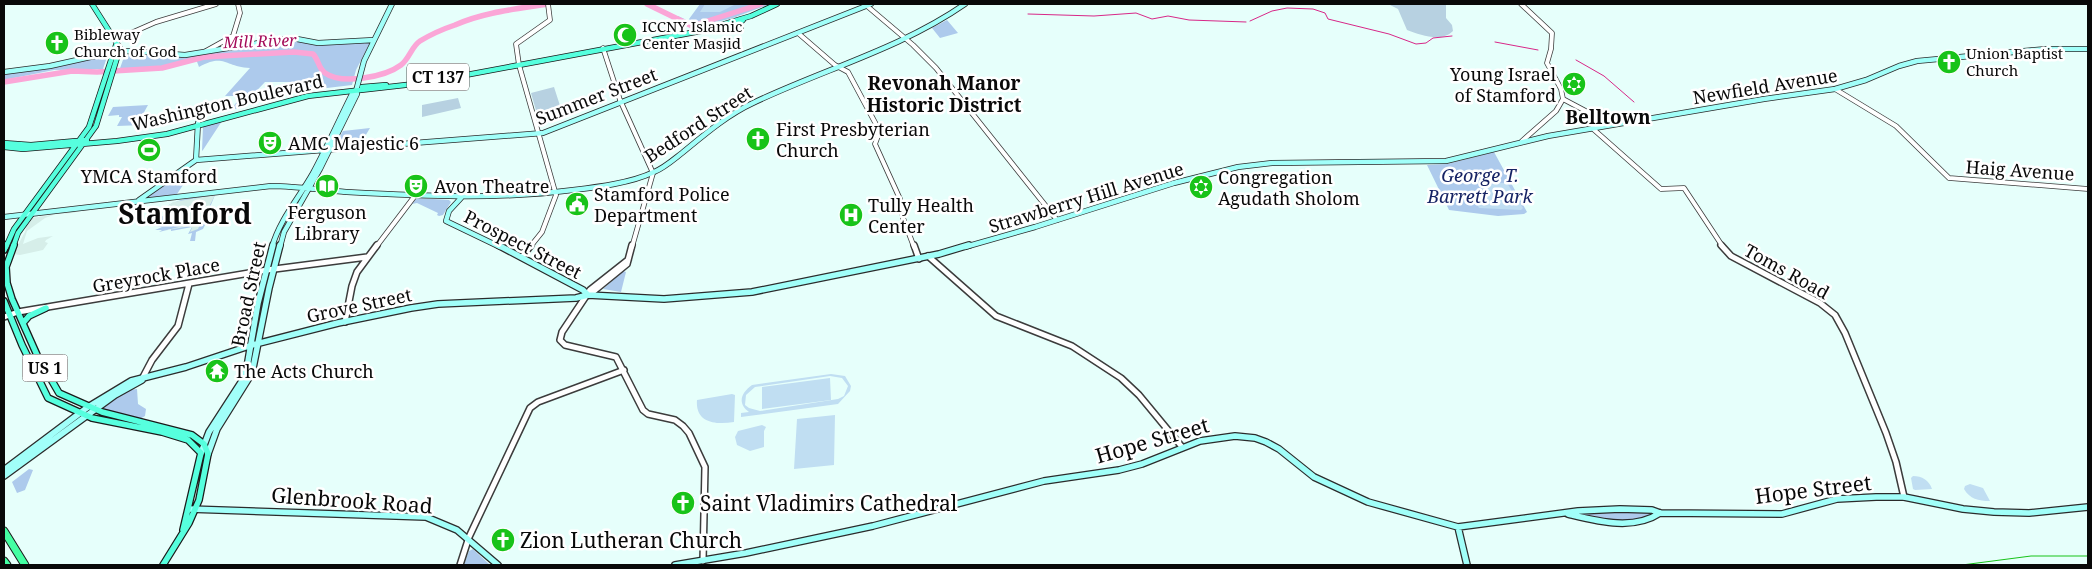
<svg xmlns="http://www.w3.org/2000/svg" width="2092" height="569" viewBox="0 0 2092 569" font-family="'Noto Serif',serif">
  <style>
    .green { fill: #adcaec }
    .cemetery { fill: #b7d1e1 }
    .pitch { fill: #c0def2; fill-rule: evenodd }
    .plaza { fill: #d6eee9 }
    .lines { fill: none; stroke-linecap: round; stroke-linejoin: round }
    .stream { stroke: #d82788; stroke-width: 1 }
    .river { stroke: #fba6d7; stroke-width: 5.5 }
    .tertiary-far1-casing { stroke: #3c3c3c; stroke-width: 5.5 }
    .tertiary-casing { stroke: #3c3c3c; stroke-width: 8 }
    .secondary-far1-casing { stroke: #2b2b2b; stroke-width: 6 }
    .secondary-casing { stroke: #2b2b2b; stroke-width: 8 }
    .primary-far1-casing { stroke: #1a1a1a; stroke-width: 6 }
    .primary-casing { stroke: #1a1a1a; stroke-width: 8 }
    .motorway-casing { stroke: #1a1a1a; stroke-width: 9 }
    .tertiary-far1 { stroke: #fff; stroke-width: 4 }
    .tertiary { stroke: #fff; stroke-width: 5 }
    .secondary-far1 { stroke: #a1fff9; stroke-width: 4.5 }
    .secondary { stroke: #a1fff9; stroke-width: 5.5 }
    .primary-far1 { stroke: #56ffde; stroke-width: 4.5 }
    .primary { stroke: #56ffde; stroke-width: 5.5 }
    .motorway { stroke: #44ffa3; stroke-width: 7 }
    .rail { stroke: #18c319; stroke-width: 1 }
    .labels { text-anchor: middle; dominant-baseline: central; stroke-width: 5; stroke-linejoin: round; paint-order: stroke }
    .far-poi-label { font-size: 15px; fill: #090909; stroke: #fff; text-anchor: start }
    .far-water-label { font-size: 16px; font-style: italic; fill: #a30b59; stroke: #fff }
    .shield { fill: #fff; stroke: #535353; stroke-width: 1 }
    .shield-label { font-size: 16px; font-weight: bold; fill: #090909 }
    .poi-label { font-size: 18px; fill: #090909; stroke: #fff; text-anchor: start }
    .street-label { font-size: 18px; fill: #090909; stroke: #fff }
    .park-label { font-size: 18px; font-style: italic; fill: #162364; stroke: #fff }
    .neighbourhood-label { font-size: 19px; font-weight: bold; fill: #090909; stroke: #fff }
    .near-street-label { font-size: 21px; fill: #090909; stroke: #fff }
    .near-poi-label { font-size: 21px; fill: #090909; stroke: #fff; text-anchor: start }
    .town-label { font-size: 28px; font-weight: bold; fill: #090909; stroke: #fff }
  </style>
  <rect width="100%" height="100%" fill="#e6fffb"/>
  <path class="green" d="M700,4H770L733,18L693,28L673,19L678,16L693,23L689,19Z
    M947,20L958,33L940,38L932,28Z
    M288,40L370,43L356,70L352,85L310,90L309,84L304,82H265L240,108L230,110L242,96H225L250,68C224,67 225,53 199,67L196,59L162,68L119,71L124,57L130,55L181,56Z
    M107,57L103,69L54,70L4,80V74Z
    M148,105L142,116L148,115L143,125L117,126L122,117H119V115L108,116L113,107Z
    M222,121L203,150L202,151L203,126Z
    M370,128L364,138L338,140L343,131Z
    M1494,152L1527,212L1524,214L1498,216L1449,210L1427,165L1447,164Z
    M189,168L183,185L177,194L145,199Z
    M215,195L208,212L215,211L214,215H210L203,229L196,232L195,241H190L192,233L188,234L192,227L171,231V229L159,232L162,230H155L162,227L155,226L158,220L170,210L163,209C179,197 195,198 215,195Z
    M417,198L449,200L451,202L443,215L439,216L437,215L438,213L417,203L412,204Z
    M623,271L626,272L621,292L603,289Z
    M137,389L138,404L146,409L145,416L140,419L103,410L104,406C113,399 125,389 137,389Z
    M29,469L33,470L25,490L17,493L12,482Z
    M1617,511L1653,513C1636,526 1599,519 1579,514Z
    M473,549L474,550L490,565H464L469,551Z"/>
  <path class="cemetery" d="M1388,4H1450L1446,5V18L1452,25L1453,31C1441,43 1421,35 1407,30L1398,9Z
    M554,87L563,115L539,121L531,93Z
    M458,98L461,108L422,117V105Z"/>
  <path class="pitch" d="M705,4H736L720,12H700Z
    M1497,183H1507L1523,208L1521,210L1479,208C1469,192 1483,186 1497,183Z
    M831,374L845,376L851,386L850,391L838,404L741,417V413L749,412C737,403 741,393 752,385ZM830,376L842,378L848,386L844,396L838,399L760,411L749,408L745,405L746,395L755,387Z
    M830,378L831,400L762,409V387Z
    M732,394L735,395L734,422C716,425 695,423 697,400Z
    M835,415L834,465L794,469L797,419Z
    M762,425L766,427L764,431V447L750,451L737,445L735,437L738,431Z
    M1913,476C1922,476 1929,480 1932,489L1915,490L1913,489L1911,478Z
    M1970,484L1983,488L1990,501C1978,501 1970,499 1964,489L1965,486Z"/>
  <path class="plaza" d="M215,195L207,211H215L214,215H202H204L198,229L190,232L192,228L190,226L163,231L183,226L184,224L170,226L166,222H163L167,214L176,208L173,206L169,209H163L173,202Z
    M76,211L74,213L56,214L45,218L27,231L23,244L38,238L53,236L46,240L45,242L48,243L43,250L20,255L13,254L25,232L27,224L32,218Z"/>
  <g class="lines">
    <path class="stream" d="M1028,14L1094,16L1136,13L1152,19L1168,16L1189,20L1246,22
      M1250,21L1272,11L1287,8L1313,9L1325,13L1328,19L1389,34L1416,44L1426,43L1433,38L1452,36
      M1495,42L1538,50
      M1576,60L1604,76L1634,102"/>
    <path class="river" d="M647,4L692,26L761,4
      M4,82L72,71L97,72L162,68L204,57L294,52L313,54C319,60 318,68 325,73C342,85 385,77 401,65C409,59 412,46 420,41C430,35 443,29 455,25C484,12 517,9 548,4"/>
    <g class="tertiary-far1-casing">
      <path id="tertiary-far1" d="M1521,4L1552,33L1551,49L1547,63L1561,89L1563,99L1556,111L1522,141
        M867,6L913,45L936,68L1057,220
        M798,33L835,65L848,72L878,128L879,133L875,144L900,199L903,218L914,247
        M115,40L156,22L216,4
        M603,48L620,100L653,173L632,247
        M206,51L233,36L240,13L238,4
        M1835,89L1896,126L1949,178L2088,189
        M1563,99L1612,125
        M1592,128L1661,189L1684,188L1723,247
        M376,247L414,197
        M530,247L542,232L556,195L519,65L516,44L550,20L548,4"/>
    </g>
    <g class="tertiary-casing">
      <path id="tertiary" d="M914,245L919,259
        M1721,245L1731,256L1820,303L1835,315L1845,333L1886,433L1896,462L1904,497
        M928,256L996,316L1072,346L1121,378L1139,395L1182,447
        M522,257L531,245
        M628,260L590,290L562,332L560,340L565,345L616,357L643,410L648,414L675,420L683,426L689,433L705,467L703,561
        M589,295L627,264L632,245
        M4,317L18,312L267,270L367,257
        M345,322L352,286L357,272L377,245
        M142,379L152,360L178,326L189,284
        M460,565L469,537L530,408L538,402L624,370"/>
    </g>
    <g class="secondary-far1-casing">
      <path id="secondary-far1" d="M4,72L50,66L113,52L131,51L185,55L284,39H297L318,43L374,40
        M196,160L543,133L871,4
        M196,160L198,123
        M461,198L449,211L446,221L500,247
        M139,200L196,160
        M4,217L271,186C296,186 321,190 346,192C422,196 497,200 573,190C598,187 631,183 654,172C664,168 673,160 682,153C704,135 727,115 753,103C824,69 900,49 965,4
        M272,247C280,219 299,198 313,173C327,147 339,120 352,94L356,91
        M280,247L284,232L320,169L357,94L356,91L364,61L392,4
        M965,247L1035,227L1174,183L1238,167L1272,163L1446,161L1548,136L1764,99L1835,89L1866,80L1899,66L1917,61L2046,49H2088"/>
    </g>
    <g class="secondary-casing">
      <path id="secondary" d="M498,245L583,290L588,295
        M201,453L209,432L242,381L247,367L258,303L273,245
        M208,454L217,429L252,373L269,288L280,245
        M4,470L88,407L131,381L186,367L252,345L338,323L411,308L438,304L576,298L588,295L664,299L752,292L939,254L969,245
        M4,476L115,395L142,380
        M189,509L426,517L457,530L498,565
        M1568,514C1597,521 1633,531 1660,513
        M1458,527L1467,565
        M675,565L746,553L873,526L1044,481L1119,470L1142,464L1200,441L1235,436L1255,438L1266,442L1279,449L1314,477L1368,502L1458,527L1578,511L1620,509L1652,510L1660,513L1782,514L1837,499L1876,497H1904L1963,509L1994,512L2029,513L2088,507"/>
    </g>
    <g class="primary-far1-casing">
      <path id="primary-far1" d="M741,29L739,24L743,20
        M362,87L386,85
        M4,143L31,145L87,140
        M4,147L23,149L117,141L167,134L308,96L423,83L701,31L751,16L777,4
        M6,247L14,229L89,127L117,42
        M13,247L18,233L96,126L120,48L92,4"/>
    </g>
    <g class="primary-casing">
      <path id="primary" d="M14,245L6,267L7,283L12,299L37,355L59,393L102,412L192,435L204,444L208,454L199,500L189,523L163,565
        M4,250L6,245
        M4,301L22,345L48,398L92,418L162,432L188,440L201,453L183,530
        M23,323L29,316L46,308"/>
    </g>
    <g class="motorway-casing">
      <path id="motorway" d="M4,531L25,565
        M4,561L7,565"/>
    </g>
    <use href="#tertiary-far1" class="tertiary-far1"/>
    <use href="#tertiary" class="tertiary"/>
    <use href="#secondary-far1" class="secondary-far1"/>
    <use href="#secondary" class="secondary"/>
    <use href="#primary-far1" class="primary-far1"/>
    <use href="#primary" class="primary"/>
    <use href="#motorway" class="motorway"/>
    <path class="rail" d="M1962,565L2031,556H2088"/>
  </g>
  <defs>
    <g id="mosque-disc" transform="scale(1.25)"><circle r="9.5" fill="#18c319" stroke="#fff"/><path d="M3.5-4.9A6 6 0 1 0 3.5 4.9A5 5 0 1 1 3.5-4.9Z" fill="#fff"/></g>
    <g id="church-disc" transform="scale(1.25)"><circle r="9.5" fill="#18c319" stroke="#fff"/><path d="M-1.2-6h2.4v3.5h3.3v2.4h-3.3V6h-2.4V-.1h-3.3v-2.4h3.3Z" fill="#fff"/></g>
    <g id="synagogue-disc" transform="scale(1.25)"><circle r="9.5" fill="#18c319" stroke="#fff"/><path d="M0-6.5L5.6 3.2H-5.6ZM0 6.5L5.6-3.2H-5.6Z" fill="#fff"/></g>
    <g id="theatre-disc" transform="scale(1.25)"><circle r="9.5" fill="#18c319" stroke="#fff"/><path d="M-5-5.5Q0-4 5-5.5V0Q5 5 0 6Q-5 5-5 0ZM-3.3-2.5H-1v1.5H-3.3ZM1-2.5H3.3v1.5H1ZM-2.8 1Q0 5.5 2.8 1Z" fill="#fff"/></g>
    <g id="stadium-disc" transform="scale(1.25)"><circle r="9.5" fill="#18c319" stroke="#fff"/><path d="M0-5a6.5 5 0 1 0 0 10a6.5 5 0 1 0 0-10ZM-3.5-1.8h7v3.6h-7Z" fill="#fff"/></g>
    <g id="library-disc" transform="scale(1.25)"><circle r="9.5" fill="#18c319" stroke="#fff"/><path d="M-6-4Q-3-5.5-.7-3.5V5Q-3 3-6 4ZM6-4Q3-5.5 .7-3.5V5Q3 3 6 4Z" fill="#fff"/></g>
    <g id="civic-disc" transform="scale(1.25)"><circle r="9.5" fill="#18c319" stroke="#fff"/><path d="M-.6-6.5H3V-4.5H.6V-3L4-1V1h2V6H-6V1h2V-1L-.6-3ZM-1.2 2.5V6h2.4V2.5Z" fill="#fff"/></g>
    <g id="hospital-disc" transform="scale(1.25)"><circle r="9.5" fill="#18c319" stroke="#fff"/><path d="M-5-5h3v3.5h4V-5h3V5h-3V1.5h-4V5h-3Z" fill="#fff"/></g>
    <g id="temple-disc" transform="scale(1.25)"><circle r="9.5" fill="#18c319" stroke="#fff"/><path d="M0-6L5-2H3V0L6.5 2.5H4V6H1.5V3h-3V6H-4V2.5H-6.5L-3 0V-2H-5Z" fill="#fff"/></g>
  </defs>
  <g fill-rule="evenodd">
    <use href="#mosque-disc" x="625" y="35"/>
    <use href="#church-disc" x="57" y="43"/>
    <use href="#church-disc" x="1949" y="62"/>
    <use href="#synagogue-disc" x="1574" y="84"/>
    <use href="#church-disc" x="758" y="139"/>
    <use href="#theatre-disc" x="270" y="143"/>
    <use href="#stadium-disc" x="149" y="150"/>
    <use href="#library-disc" x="327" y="186"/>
    <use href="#theatre-disc" x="416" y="186"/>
    <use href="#synagogue-disc" x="1201" y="187"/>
    <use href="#civic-disc" x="577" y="204"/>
    <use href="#hospital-disc" x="851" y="215"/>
    <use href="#temple-disc" x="217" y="371"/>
    <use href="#church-disc" x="683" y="503"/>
    <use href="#church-disc" x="503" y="540"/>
  </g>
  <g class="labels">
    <g class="far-poi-label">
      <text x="642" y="26">ICCNY Islamic<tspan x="642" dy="17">Center Masjid</tspan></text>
      <text x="74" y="34">Bibleway<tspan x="74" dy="17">Church of God</tspan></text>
      <text x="1966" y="53">Union Baptist<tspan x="1966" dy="17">Church</tspan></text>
    </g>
    <g class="far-water-label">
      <text transform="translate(260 41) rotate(-2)">Mill River</text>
    </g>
    <g class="shield">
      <rect x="407" y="63.5" width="62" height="27" rx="4"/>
      <rect x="22.5" y="354.5" width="45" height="27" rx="4"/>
    </g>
    <g class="shield-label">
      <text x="438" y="77">CT 137</text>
      <text x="45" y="368">US 1</text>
    </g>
    <g class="poi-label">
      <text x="1556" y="74" text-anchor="end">Young Israel<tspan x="1556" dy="21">of Stamford</tspan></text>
      <text x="776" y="129">First Presbyterian<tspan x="776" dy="21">Church</tspan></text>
      <text x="288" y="143">AMC Majestic 6</text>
      <text x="149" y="176" text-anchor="middle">YMCA Stamford</text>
      <text x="1218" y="177">Congregation<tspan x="1218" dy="21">Agudath Sholom</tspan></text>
      <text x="434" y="186">Avon Theatre</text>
      <text x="594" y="194">Stamford Police<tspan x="594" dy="21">Department</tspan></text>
      <text x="868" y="205">Tully Health<tspan x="868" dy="21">Center</tspan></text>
      <text x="327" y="212" text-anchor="middle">Ferguson<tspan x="327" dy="21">Library</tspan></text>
      <text x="234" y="371">The Acts Church</text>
    </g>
    <g class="street-label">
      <text transform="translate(1765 86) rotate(-9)">Newfield Avenue</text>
      <text transform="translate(596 96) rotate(-21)">Summer Street</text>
      <text transform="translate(227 102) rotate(-13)">Washington Boulevard</text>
      <text transform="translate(698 124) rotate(-33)">Bedford Street</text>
      <text transform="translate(2020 170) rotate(4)">Haig Avenue</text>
      <text transform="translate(1086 197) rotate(-17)">Strawberry Hill Avenue</text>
      <text transform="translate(523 244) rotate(27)">Prospect Street</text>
      <text transform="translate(1787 271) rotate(29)">Toms Road</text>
      <text transform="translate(156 275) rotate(-10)">Greyrock Place</text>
      <text transform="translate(248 294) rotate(-78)">Broad Street</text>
      <text transform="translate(359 305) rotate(-12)">Grove Street</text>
    </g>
    <g class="park-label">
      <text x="1480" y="175">George T.<tspan x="1480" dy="21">Barrett Park</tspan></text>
    </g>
    <g class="neighbourhood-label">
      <text x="944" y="83">Revonah Manor<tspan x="944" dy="22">Historic District</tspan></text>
      <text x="1608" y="117">Belltown</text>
    </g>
    <g class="near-street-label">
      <text transform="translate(1152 440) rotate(-16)">Hope Street</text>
      <text transform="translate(1813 489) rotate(-7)">Hope Street</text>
      <text transform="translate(352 500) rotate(4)">Glenbrook Road</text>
    </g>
    <g class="near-poi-label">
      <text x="700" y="503">Saint Vladimirs Cathedral</text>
      <text x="520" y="540">Zion Lutheran Church</text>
    </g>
    <g class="town-label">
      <text x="185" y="213">Stamford</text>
    </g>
  </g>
  <rect width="2092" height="569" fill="none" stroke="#090909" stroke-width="10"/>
</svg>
